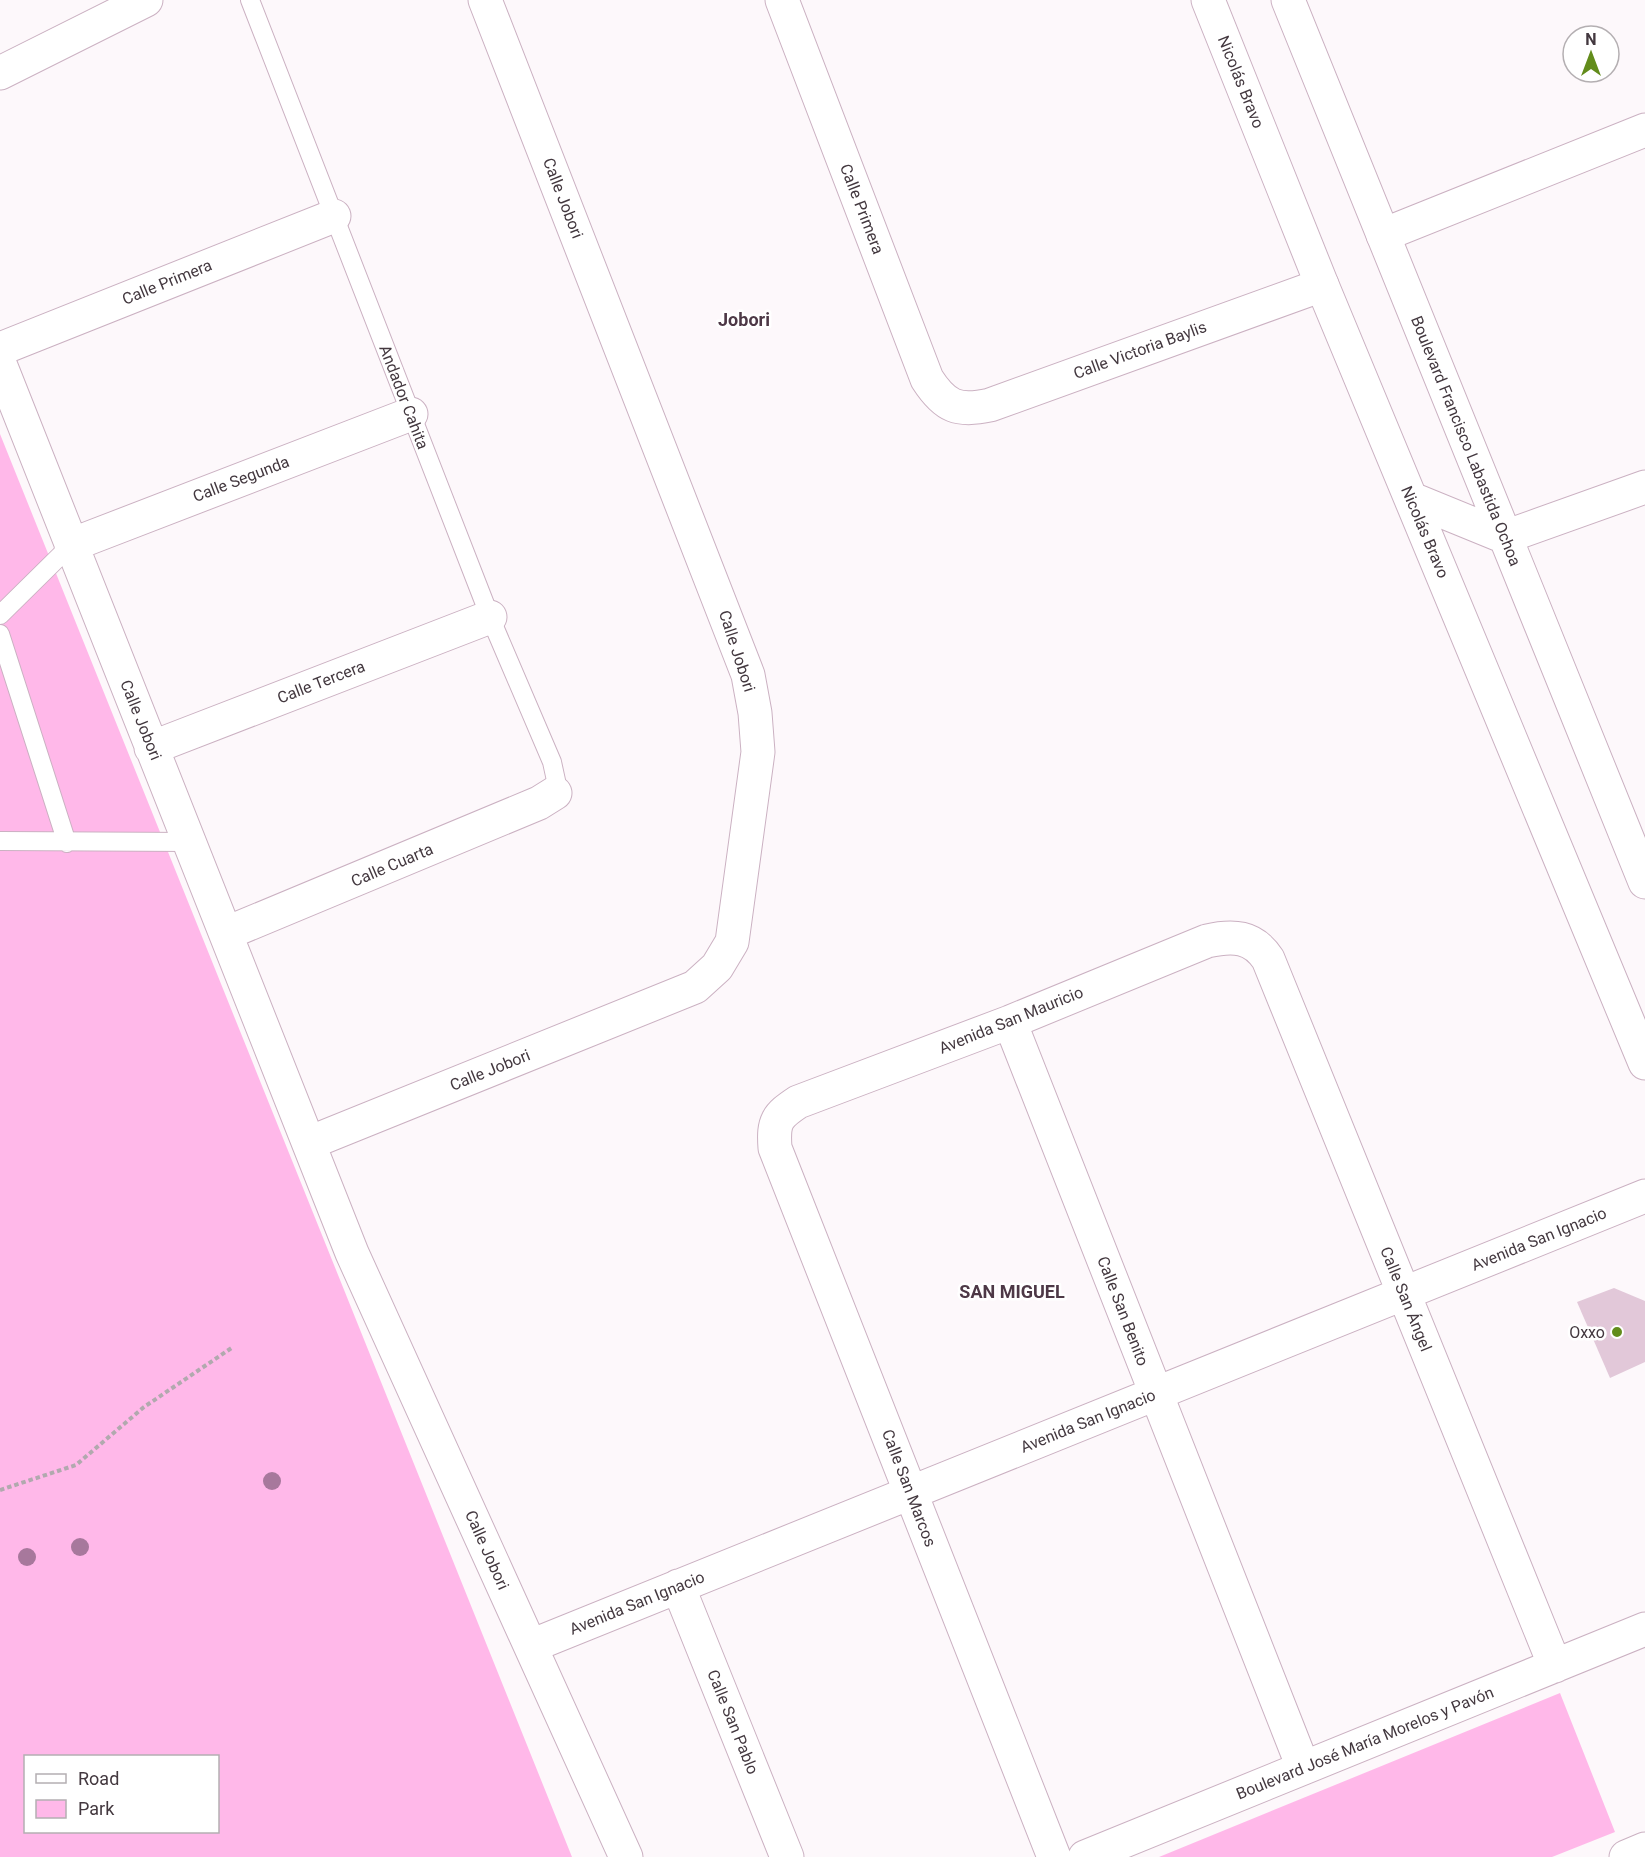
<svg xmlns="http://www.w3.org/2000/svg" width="1645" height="1857" viewBox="0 0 1645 1857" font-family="Roboto,sans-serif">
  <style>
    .green { fill: #ffb8e9; fill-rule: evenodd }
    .building { fill: #e2c8d9 }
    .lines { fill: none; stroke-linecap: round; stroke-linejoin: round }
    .lane-casing { stroke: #cbb1c2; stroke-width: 20 }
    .street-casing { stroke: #cbb1c2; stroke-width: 35 }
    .primary-casing { stroke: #cbb1c2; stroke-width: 35 }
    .path { stroke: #b1a9ae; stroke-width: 4; stroke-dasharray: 4.5 3; stroke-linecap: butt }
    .lane { stroke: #fff; stroke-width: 18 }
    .street { stroke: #fff; stroke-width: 33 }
    .primary { stroke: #fff; stroke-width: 33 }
    .tree { fill: #a7789c }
    .poi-dot { fill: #628c1b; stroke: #fff; stroke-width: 2 }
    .labels { text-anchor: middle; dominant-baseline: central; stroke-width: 5; stroke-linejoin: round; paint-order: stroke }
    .street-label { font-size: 16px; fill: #43383f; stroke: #fff }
    .poi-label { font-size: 16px; fill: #43383f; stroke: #fff; text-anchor: end }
    .neighbourhood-label { font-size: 18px; font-weight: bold; fill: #4d3846; stroke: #fff }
  </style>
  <rect width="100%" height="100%" fill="#fdf8fb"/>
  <path class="green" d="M0,434L572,1857H0ZM26,1756H218V1832H26Z
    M1560,1693L1615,1832L1552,1857H1159Z"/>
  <path class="building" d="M1614,1288L1645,1301V1362L1610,1378L1577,1302Z"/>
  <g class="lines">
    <g class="lane-casing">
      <path id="lane" d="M250,0L490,617L552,762L557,785L555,793
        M0,615L71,545
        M0,634L67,843
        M0,841L191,842"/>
    </g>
    <g class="street-casing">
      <path id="street" d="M782,0L927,379C945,407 958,412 990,405L1322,285
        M0,73L146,0
        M1383,235L1645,130
        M0,349L334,216
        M0,364L352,1253L626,1857
        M1505,537L1645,487
        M71,545L411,414
        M151,748L490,617
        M227,933L539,803L555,793
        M1010,1022L1303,1767
        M309,1143L695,987L717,967L732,942L758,752L755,713L748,675L485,0
        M678,1586L787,1857
        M531,1646L1645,1196
        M1054,1857L775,1148C773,1121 777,1116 798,1102L1010,1022L1207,941C1233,935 1253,936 1268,959L1555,1666
        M1085,1857L1645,1629
        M1626,1857L1645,1849"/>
    </g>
    <g class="primary-casing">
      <path id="primary" d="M1208,0L1322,285L1645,1063
        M1288,0L1645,882
        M1412,499L1505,537"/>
    </g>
    <path class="path" d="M0,1490L76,1465L144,1407L233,1347"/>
    <use href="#lane" class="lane"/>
    <use href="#street" class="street"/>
    <use href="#primary" class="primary"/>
  </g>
  <g class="tree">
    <circle cx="272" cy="1481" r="9"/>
    <circle cx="80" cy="1547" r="9"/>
    <circle cx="27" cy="1557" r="9"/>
  </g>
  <circle class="poi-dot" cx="1617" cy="1332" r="6"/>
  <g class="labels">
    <g class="street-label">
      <text transform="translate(1241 82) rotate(68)">Nicolás Bravo</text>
      <text transform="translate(563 198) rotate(69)">Calle Jobori</text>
      <text transform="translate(862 209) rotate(69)">Calle Primera</text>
      <text transform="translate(167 282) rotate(-22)">Calle Primera</text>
      <text transform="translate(1140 350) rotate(-20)">Calle Victoria Baylis</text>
      <text transform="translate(404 397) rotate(69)">Andador Cahita</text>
      <text transform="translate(1466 441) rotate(68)">Boulevard Francisco Labastida Ochoa</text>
      <text transform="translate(241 479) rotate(-21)">Calle Segunda</text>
      <text transform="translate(1425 532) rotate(67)">Nicolás Bravo</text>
      <text transform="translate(737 651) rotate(72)">Calle Jobori</text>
      <text transform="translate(321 682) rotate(-21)">Calle Tercera</text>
      <text transform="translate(141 720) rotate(68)">Calle Jobori</text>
      <text transform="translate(392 865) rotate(-23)">Calle Cuarta</text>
      <text transform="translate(1011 1020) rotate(-22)">Avenida San Mauricio</text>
      <text transform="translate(490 1070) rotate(-22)">Calle Jobori</text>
      <text transform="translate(1539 1239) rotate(-22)">Avenida San Ignacio</text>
      <text transform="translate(1406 1299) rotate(68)">Calle San Ángel</text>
      <text transform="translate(1123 1311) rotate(69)">Calle San Benito</text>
      <text transform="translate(1088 1421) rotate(-22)">Avenida San Ignacio</text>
      <text transform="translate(909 1488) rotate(69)">Calle San Marcos</text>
      <text transform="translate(487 1550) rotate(66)">Calle Jobori</text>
      <text transform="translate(637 1603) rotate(-22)">Avenida San Ignacio</text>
      <text transform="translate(733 1722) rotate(68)">Calle San Pablo</text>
      <text transform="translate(1365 1743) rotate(-22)">Boulevard José María Morelos y Pavón</text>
    </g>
    <g class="poi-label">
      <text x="1605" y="1332">Oxxo</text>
    </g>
    <g class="neighbourhood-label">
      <text x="744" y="319">Jobori</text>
      <text x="1012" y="1291">SAN MIGUEL</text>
    </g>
  </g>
  <rect x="24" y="1755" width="195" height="78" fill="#ffffff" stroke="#b4afb2" stroke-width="1.5"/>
  <rect x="36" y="1774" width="30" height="9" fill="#ffffff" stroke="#b4afb2" stroke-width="1.5"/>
  <text x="78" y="1785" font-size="18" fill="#43383f">Road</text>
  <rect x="36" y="1800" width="30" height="18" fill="#ffb8e9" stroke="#b4afb2" stroke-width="1.5"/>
  <text x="78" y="1815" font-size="18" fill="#43383f">Park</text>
  <g transform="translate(1591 54)"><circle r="28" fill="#ffffff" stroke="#b4afb2" stroke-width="1.5"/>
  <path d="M0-4.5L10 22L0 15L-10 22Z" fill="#628c1b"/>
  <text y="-9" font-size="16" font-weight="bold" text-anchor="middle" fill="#43383f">N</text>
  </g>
</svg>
